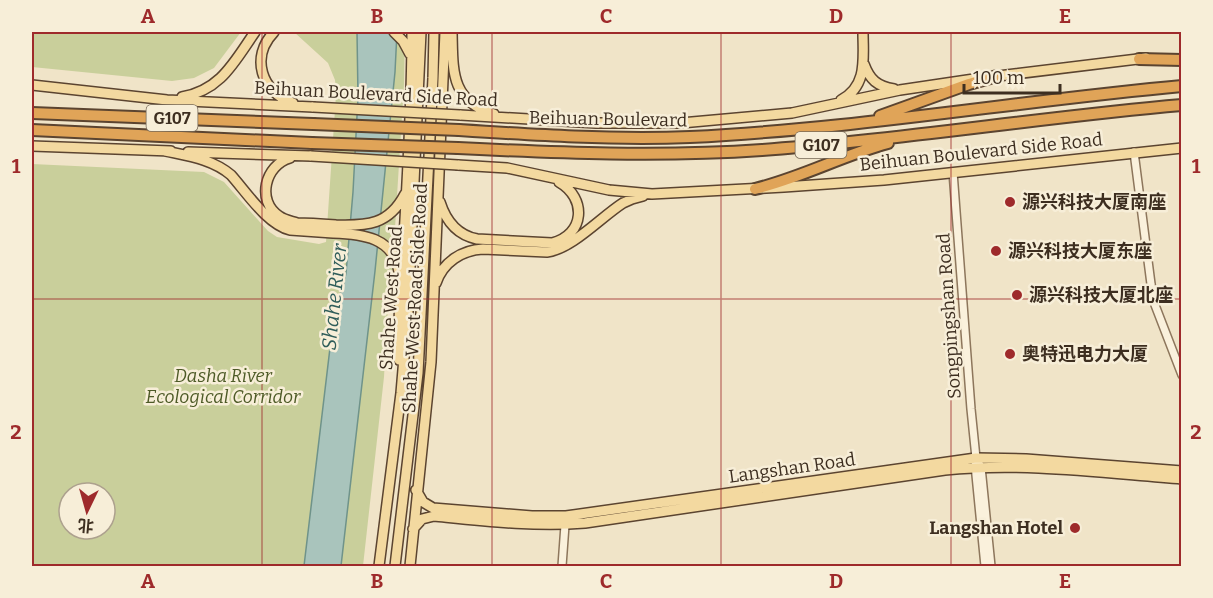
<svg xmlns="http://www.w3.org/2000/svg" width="1213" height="598" viewBox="0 0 1213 598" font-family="Bitter,'Noto Sans SC',serif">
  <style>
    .green { fill: #c9cf9b; fill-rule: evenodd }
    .water { fill: #a9c4bc; stroke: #6f938a; stroke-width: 1.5 }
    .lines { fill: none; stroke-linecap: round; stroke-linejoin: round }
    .minor-casing { stroke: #8d765c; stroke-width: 10 }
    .major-casing { stroke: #5b4430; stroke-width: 12 }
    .highway-casing { stroke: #5b4430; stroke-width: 14 }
    .minor { stroke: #faf1dc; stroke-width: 7 }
    .major { stroke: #f3d9a0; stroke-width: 9 }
    .highway { stroke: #e0a458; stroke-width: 10 }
    .major-bridge-casing { stroke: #5b4430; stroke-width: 12; stroke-linecap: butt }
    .highway-bridge-casing { stroke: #5b4430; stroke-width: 14; stroke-linecap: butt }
    .major-bridge { stroke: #f3d9a0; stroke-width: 9 }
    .highway-bridge { stroke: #e0a458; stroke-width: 10 }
    .grid { fill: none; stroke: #9e2a2b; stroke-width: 1.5; stroke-opacity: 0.55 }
    .poi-dot { fill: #9e2a2b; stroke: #f7eed8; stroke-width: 2 }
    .labels { text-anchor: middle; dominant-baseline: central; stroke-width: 5; stroke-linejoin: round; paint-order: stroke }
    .shield { fill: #f7eed8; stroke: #756857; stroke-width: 1.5 }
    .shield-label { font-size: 16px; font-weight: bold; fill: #3d2e20 }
    .street-label { font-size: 18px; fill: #3d2e20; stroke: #f7eed8 }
    .poi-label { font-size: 18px; font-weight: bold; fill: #3d2e20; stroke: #f7eed8; text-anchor: start }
    .park-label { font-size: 18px; font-style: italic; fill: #4d5a26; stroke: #f7eed8 }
    .water-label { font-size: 20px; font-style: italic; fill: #2f5d5a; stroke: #f7eed8 }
    .neatline { fill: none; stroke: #9e2a2b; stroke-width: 2 }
    .grid-label { font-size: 20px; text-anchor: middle; font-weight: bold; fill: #9e2a2b }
  </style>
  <rect width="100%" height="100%" fill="#f0e4c8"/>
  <path class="green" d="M32,32H241L214,68L194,78L172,81L32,67Z
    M294,32H405L404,84L392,276L388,305L384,377L363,566H32V164L204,172L224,182L268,231L277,237L319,244L326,242L336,95L335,80L328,63ZM69,493H105V529H69Z"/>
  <path class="water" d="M357,32H397L395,72L375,271L341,566H304L335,306L343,288L346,273L353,192L358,97Z"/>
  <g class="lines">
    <g class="minor-casing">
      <path id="minor" d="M1134,152L1151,284L1155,305L1182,375
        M953,172L971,409L976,458L981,467L991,566
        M975,465L985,566
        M562,566L565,525"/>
    </g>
    <g class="major-casing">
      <path id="major" d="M274,32C250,57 261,92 293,103
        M394,32L403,41L410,54
        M452,32C453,70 450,101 494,114
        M864,64C870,80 877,86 894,89
        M990,77L1146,58
        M32,85L167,100L313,107
        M182,97C221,90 234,62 255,32
        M841,100C868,86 863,58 863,32
        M460,115L596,123H681L792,113L900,90L974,79
        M32,146L171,151
        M165,151C188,156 212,159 231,175C247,193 267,224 290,230C304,231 319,232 333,233C362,234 394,237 399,272
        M188,152L311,156
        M290,158C265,165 256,201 279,216C284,220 291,221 297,223C310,223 323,224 336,225C367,226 389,225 405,194
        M458,165L507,168L609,190L652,194L784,187L884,180L1182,148
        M440,202C446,221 457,235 477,239L552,243C585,235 587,198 559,182
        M436,283C443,262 462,250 483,249L547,252C572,249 601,217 623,203L632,199L643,196
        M399,360C397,319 402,278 404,237C408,169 412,100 412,32
        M416,490L423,502L433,508L532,516H566L976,458L1026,459L1182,471
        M413,529L422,519L434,516C484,521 535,527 585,523L945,470C1024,462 1103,473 1182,479
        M379,566L401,393L408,311L421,32
        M395,566L418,373L433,78L434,32
        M410,566L431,362L445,32"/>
    </g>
    <g class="highway-casing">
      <path id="highway" d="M1139,59L1182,60
        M32,113L313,124
        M880,116L969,84L997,76
        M32,130L312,143
        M459,130C536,135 613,140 690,137C855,129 1017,101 1182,86
        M458,148C560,153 661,157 762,150C902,140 1041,117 1182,105
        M755,189C801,178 843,155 888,143"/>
    </g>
    <use href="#minor" class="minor"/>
    <use href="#major" class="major"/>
    <use href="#highway" class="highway"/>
    <g class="major-bridge-casing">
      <path id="major-bridge" d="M313,107L460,115
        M311,156L458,165"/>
    </g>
    <g class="highway-bridge-casing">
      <path id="highway-bridge" d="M313,124L459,130
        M312,143L458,148"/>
    </g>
    <use href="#major-bridge" class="major-bridge"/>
    <use href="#highway-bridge" class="highway-bridge"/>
  </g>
  <path class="grid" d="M262,32V566M492,32V566M721,32V566M951,32V566M32,299H1182"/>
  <g class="poi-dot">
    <circle cx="1010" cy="202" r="6"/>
    <circle cx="996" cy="251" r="6"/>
    <circle cx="1017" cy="295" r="6"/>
    <circle cx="1010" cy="354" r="6"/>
    <circle cx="1075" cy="528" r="6"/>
  </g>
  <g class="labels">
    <g class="shield">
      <rect x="146.5" y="105" width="51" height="26" rx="4.5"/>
      <rect x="795.5" y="132" width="51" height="26" rx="4.5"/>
    </g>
    <g class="shield-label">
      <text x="172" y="118">G107</text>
      <text x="821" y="145">G107</text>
    </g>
    <g class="street-label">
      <text transform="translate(376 94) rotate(3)">Beihuan Boulevard Side Road</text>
      <text transform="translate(608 119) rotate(1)">Beihuan Boulevard</text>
      <text transform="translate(981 152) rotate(-6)">Beihuan Boulevard Side Road</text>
      <text transform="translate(391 298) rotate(-86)">Shahe West Road</text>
      <text transform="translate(415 298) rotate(-87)">Shahe West Road Side Road</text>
      <text transform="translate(949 316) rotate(-94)">Songpingshan Road</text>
      <text transform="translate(792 468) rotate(-8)">Langshan Road</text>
    </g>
    <g class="poi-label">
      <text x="1022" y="202">源兴科技大厦南座</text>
      <text x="1008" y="251">源兴科技大厦东座</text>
      <text x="1029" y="295">源兴科技大厦北座</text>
      <text x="1022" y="354">奥特迅电力大厦</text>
      <text x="1063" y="528" text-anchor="end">Langshan Hotel</text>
    </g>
    <g class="park-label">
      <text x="223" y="376">Dasha River<tspan x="223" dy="21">Ecological Corridor</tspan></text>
    </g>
    <g class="water-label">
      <text transform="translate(334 297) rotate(-84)">Shahe River</text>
    </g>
  </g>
  <rect width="1213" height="598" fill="none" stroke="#f7eed8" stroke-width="66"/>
  <g transform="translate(87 511) rotate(185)"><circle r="28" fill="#f7eed8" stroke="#ada18e" stroke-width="1.5"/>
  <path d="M0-4.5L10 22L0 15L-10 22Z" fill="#9e2a2b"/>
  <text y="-9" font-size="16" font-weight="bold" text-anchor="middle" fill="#3d2e20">北</text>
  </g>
  <path d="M964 84v9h96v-9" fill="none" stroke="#3d2e20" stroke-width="3"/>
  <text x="973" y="84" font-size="18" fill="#3d2e20" stroke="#f7eed8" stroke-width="4.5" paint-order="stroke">100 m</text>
  <rect x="33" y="33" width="1147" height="532" class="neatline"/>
  <g class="grid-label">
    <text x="148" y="23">A</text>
    <text x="377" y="23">B</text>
    <text x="606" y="23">C</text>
    <text x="836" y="23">D</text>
    <text x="1065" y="23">E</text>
    <text x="16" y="173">1</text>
    <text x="1196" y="173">1</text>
    <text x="16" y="439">2</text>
    <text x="1196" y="439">2</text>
    <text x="148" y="588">A</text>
    <text x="377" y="588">B</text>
    <text x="606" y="588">C</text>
    <text x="836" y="588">D</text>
    <text x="1065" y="588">E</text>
  </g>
</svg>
